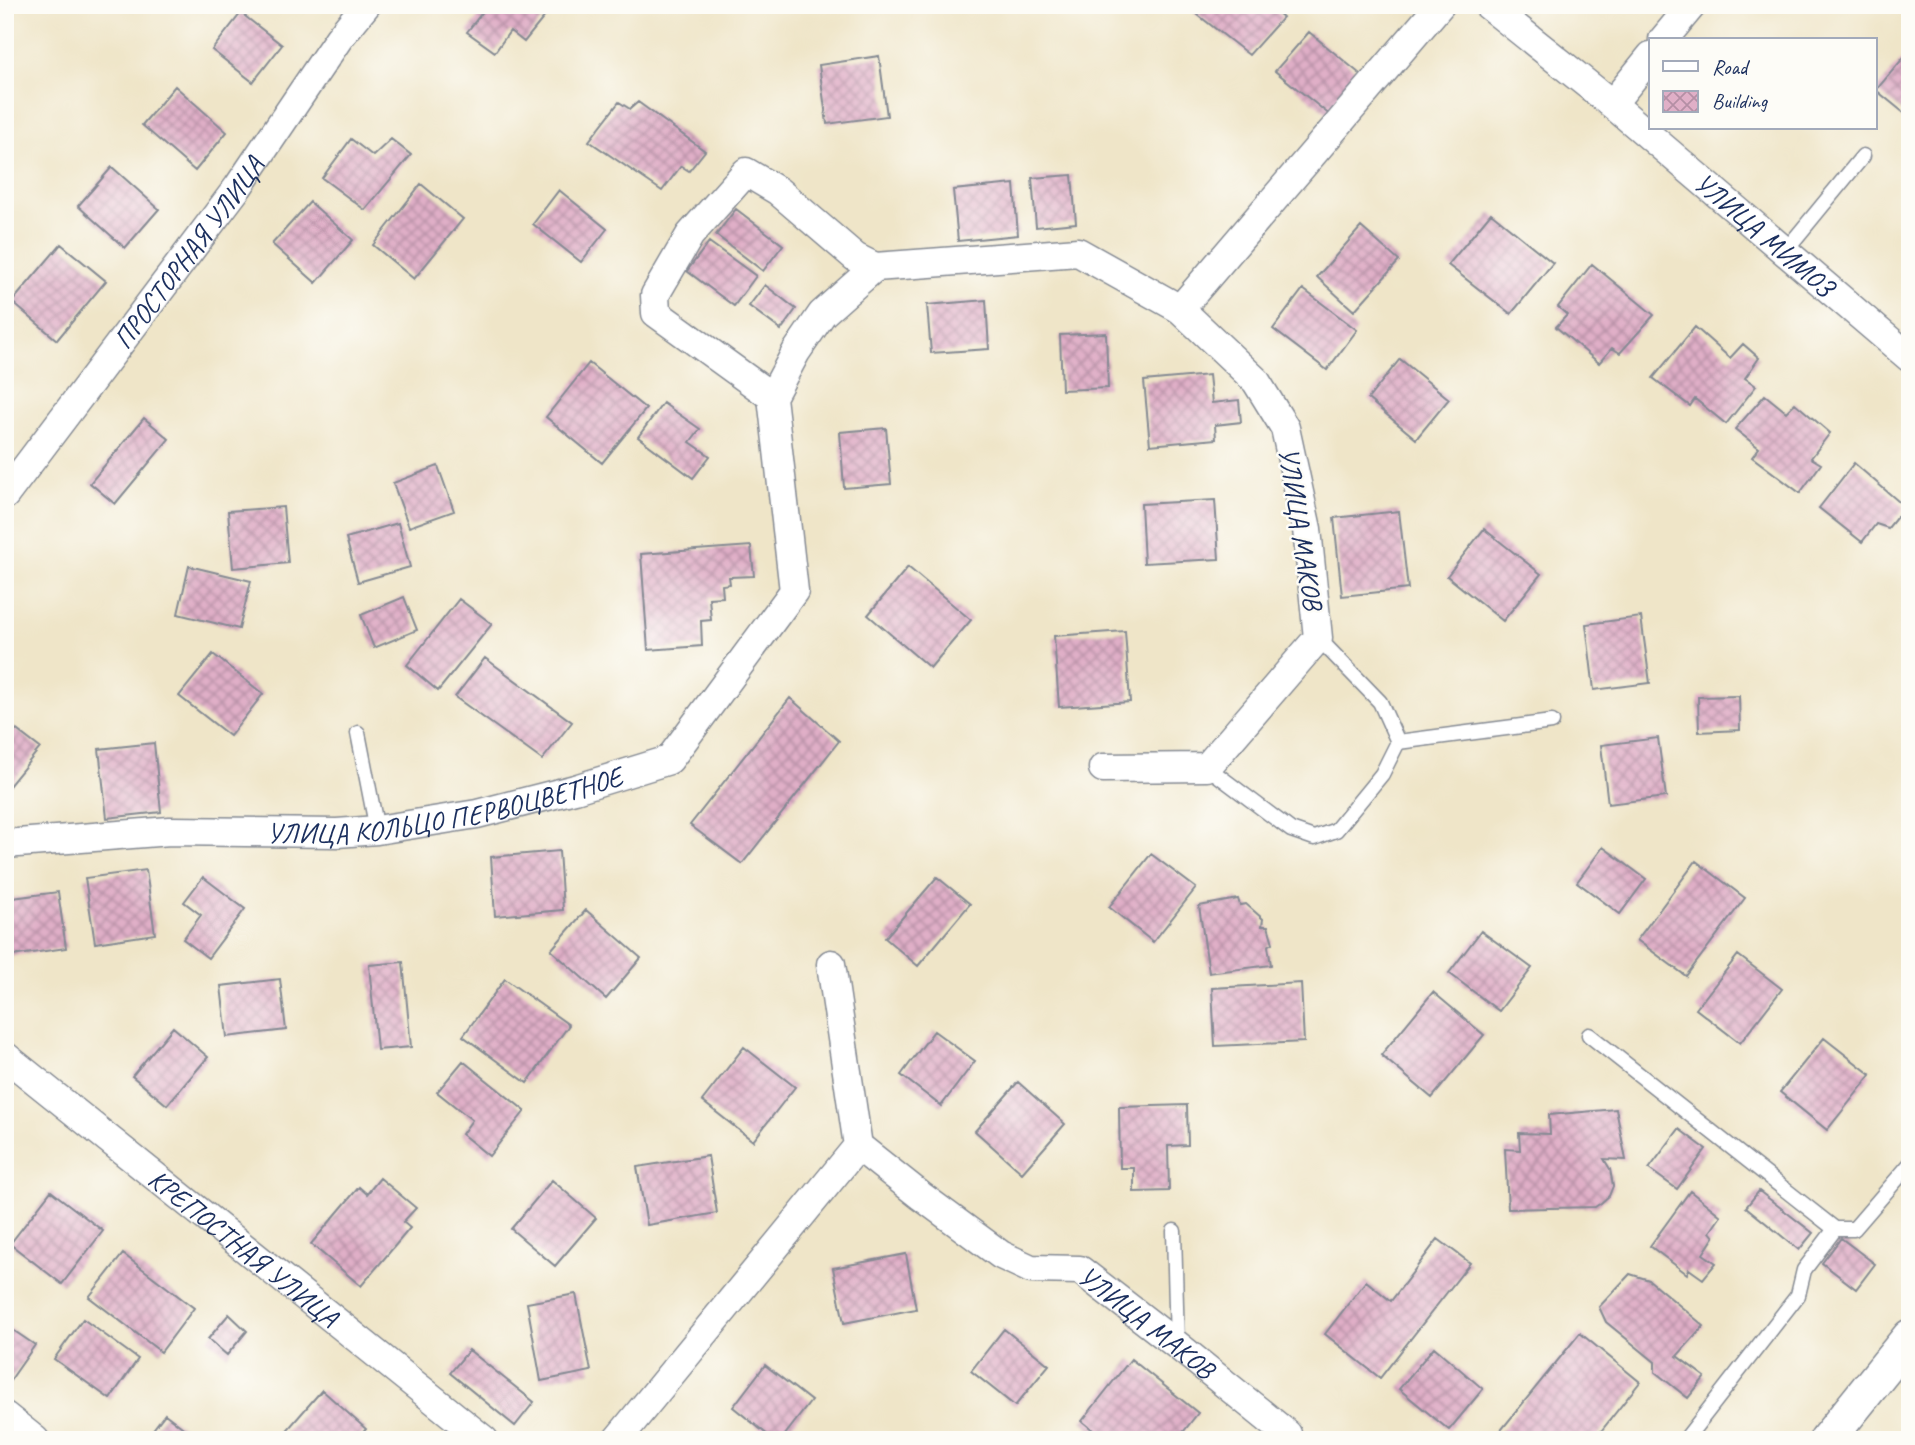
<svg xmlns="http://www.w3.org/2000/svg" width="1915" height="1445" viewBox="0 0 1915 1445" font-family="Caveat,sans-serif">
  <style>
    .building { fill: url(#building-cross-hatch) }
    .lines { fill: none; stroke-linecap: round; stroke-linejoin: round }
    .service-casing { stroke: #858a93; stroke-width: 17 }
    .minor-casing { stroke: #858a93; stroke-width: 31 }
    .tertiary-casing { stroke: #858a93; stroke-width: 38 }
    .service { stroke: #fff; stroke-width: 14 }
    .minor { stroke: #fff; stroke-width: 28 }
    .tertiary { stroke: #fff; stroke-width: 35 }
    .labels { text-anchor: middle; dominant-baseline: central; stroke-width: 5; stroke-linejoin: round; paint-order: stroke }
    .street-label { font-size: 28px; fill: #1b2f5e; stroke: #fdfcf7 }
  </style>
  <defs>
    <pattern id="building-cross-hatch" width="8" height="8" patternUnits="userSpaceOnUse" patternTransform="scale(1.75)"><rect width="8" height="8" fill="#e0afc7"/><path d="M0 0l8 8M0 8l8-8" fill="none" stroke="#b58fa5"/></pattern>
  </defs>
  <rect width="100%" height="100%" fill="#fdfcf7"/>
  <filter id="ink" filterUnits="userSpaceOnUse"><feTurbulence type="fractalNoise" baseFrequency=".0143" numOctaves="2"/><feDisplacementMap in="SourceGraphic" scale="14" xChannelSelector="R" yChannelSelector="G"/><feConvolveMatrix kernelMatrix="1 2 1 2 8 2 1 2 1" color-interpolation-filters="sRGB"/></filter>
  <filter id="wash" filterUnits="userSpaceOnUse"><feTurbulence type="fractalNoise" baseFrequency=".00686" numOctaves="4" result="noise"/><feDisplacementMap in="SourceGraphic" scale="28" xChannelSelector="R" yChannelSelector="G"/><feGaussianBlur stdDeviation="1.57" result="paint"/><feColorMatrix in="noise" values="0 0 0 0 0 0 0 0 0 0 0 0 0 0 0 0 0 1.4 0 .05"/><feComposite in="paint" operator="in"/></filter>
  <g filter="url(#wash)">
    <rect width="100%" height="100%" fill="#efe5c8"/>
    <g id="blocks">
      <path class="building" d="M488,5H554L524,42L510,31L495,52L467,32Z
        M1198,5H1268L1283,17L1249,55L1193,11Z
        M241,13L282,45L253,82L212,50Z
        M1309,32L1365,78L1331,116L1275,71Z
        M1910,50V118L1876,90Z
        M879,56L887,116L827,124L819,65Z
        M175,86L227,132L195,171L142,125Z
        M619,102L630,109L638,102L705,151L689,171L681,166L662,191L589,141Z
        M351,139L373,156L391,139L411,155L365,210L322,178Z
        M112,167L159,209L125,248L78,206Z
        M1072,175L1076,223L1036,227L1032,178Z
        M421,184L463,219L414,279L373,245Z
        M1014,184L1018,235L958,241L953,190Z
        M559,190L607,229L581,262L533,224Z
        M310,202L353,240L316,283L272,244Z
        M736,209L783,245L763,271L716,235Z
        M1491,213L1553,263L1511,314L1448,265Z
        M1361,227L1399,261L1354,311L1317,277Z
        M709,242L756,276L734,306L687,271Z
        M61,244L106,281L57,340L12,302Z
        M1592,264L1654,315L1620,353L1612,348L1599,363L1556,327L1567,315L1558,307Z
        M765,285L796,309L781,330L749,306Z
        M1303,289L1357,330L1327,370L1273,329Z
        M986,300L989,349L931,353L927,305Z
        M1695,327L1730,358L1743,344L1759,358L1745,378L1756,386L1726,424L1695,399L1690,406L1653,378Z
        M1106,333L1108,388L1062,390L1060,335Z
        M1400,359L1449,399L1416,439L1368,399Z
        M589,363L646,409L602,463L546,417Z
        M1209,375L1212,403L1239,400L1241,422L1215,425L1216,439L1150,445L1144,381Z
        M1765,395L1786,412L1795,403L1830,433L1811,458L1821,464L1800,493L1752,457L1759,448L1735,429Z
        M663,403L700,429L690,442L710,456L693,478L638,437Z
        M144,418L169,439L115,504L90,483Z
        M886,428L891,484L844,488L840,432Z
        M1854,463L1905,507L1888,528L1876,524L1862,542L1819,508Z
        M438,466L454,511L409,527L393,483Z
        M1215,500L1219,559L1144,563L1141,504Z
        M283,507L288,563L233,568L228,511Z
        M1399,511L1408,589L1342,596L1334,518Z
        M398,523L410,567L358,582L346,538Z
        M1484,529L1541,574L1503,621L1447,576Z
        M751,546L754,576L729,577L730,584L722,585L723,597L709,598L711,620L701,621L702,646L648,650L641,554Z
        M189,566L251,581L239,629L178,614Z
        M908,567L971,620L930,668L868,615Z
        M404,597L417,630L374,648L361,615Z
        M459,599L492,624L438,691L407,665Z
        M1641,617L1650,683L1594,690L1586,624Z
        M1125,631L1130,702L1059,707L1054,636Z
        M213,654L263,694L230,736L179,696Z
        M485,658L572,722L542,760L455,697Z
        M1739,696L1740,730L1699,732L1698,697Z
        M790,698L839,741L742,864L690,825Z
        M5,721L40,748L5,791Z
        M1658,738L1666,797L1608,804L1601,745Z
        M154,743L161,812L107,818L99,749Z
        M1603,847L1646,879L1620,914L1577,882Z
        M559,851L563,910L495,916L491,857Z
        M1151,854L1196,888L1153,942L1109,907Z
        M1696,861L1745,898L1686,976L1637,940Z
        M146,870L155,934L95,943L85,878Z
        M203,877L245,909L208,958L183,939L201,915L184,902Z
        M937,877L970,904L918,966L885,938Z
        M58,892L66,948L5,957V899Z
        M1238,899L1240,905L1246,904L1263,919L1262,926H1268L1273,943L1268,946L1271,965L1209,973L1199,906Z
        M586,910L641,958L606,999L551,950Z
        M1481,931L1532,968L1499,1011L1449,973Z
        M1738,955L1782,989L1740,1043L1696,1009Z
        M403,962L411,1047L377,1050L369,965Z
        M280,979L286,1030L227,1037L221,986Z
        M505,979L569,1025L527,1083L463,1036Z
        M1301,983L1304,1042L1215,1046L1212,988Z
        M1433,992L1484,1035L1432,1098L1381,1055Z
        M173,1027L208,1057L167,1105L132,1076Z
        M934,1031L975,1061L941,1106L901,1075Z
        M1824,1038L1871,1075L1827,1130L1780,1092Z
        M744,1047L795,1087L753,1141L702,1101Z
        M463,1061L525,1111L489,1156L462,1134L472,1120L437,1092Z
        M1018,1082L1065,1124L1022,1173L975,1131Z
        M1187,1105L1188,1145L1168,1146L1169,1191L1134,1192V1168H1120L1119,1107Z
        M1616,1109L1626,1160L1604,1159L1610,1169L1613,1186L1609,1196L1601,1203L1595,1207L1508,1209L1505,1149L1520,1150L1519,1133L1550,1134L1549,1115Z
        M1679,1129L1706,1149L1677,1189L1649,1169Z
        M708,1156L717,1213L647,1225L637,1167Z
        M380,1178L416,1208L403,1222L410,1228L361,1286L311,1244L359,1187L367,1194Z
        M552,1180L596,1218L555,1266L511,1229Z
        M51,1191L103,1231L62,1284L10,1244Z
        M1690,1191L1721,1216L1710,1232L1714,1237L1703,1254L1716,1263L1703,1279L1689,1269L1687,1274L1650,1246Z
        M1759,1191L1813,1233L1799,1250L1746,1207Z
        M1841,1238L1875,1264L1856,1289L1822,1263Z
        M1438,1239L1470,1263L1380,1378L1325,1334L1366,1281L1391,1301Z
        M123,1254L194,1308L161,1352L89,1297Z
        M906,1254L916,1309L844,1323L833,1268Z
        M1630,1274L1649,1280L1704,1326L1677,1356L1705,1377L1688,1398L1655,1372V1362L1606,1322L1599,1307Z
        M576,1294L591,1371L541,1381L527,1303Z
        M229,1314L247,1331L227,1355L208,1339Z
        M83,1319L138,1359L110,1399L54,1359Z
        M10,1328L35,1345L7,1385L5,1383V1335Z
        M1004,1329L1049,1365L1015,1406L971,1371Z
        M1580,1333L1640,1382L1594,1440H1493Z
        M1434,1347L1483,1389L1449,1430L1399,1389Z
        M469,1350L534,1402L515,1426L450,1373Z
        M1131,1359L1198,1413L1177,1440H1105L1082,1421Z
        M765,1365L811,1401L781,1440H774L733,1407Z
        M322,1390L366,1429L357,1440H287L282,1436Z
        M165,1414L199,1440H145Z"/>
    </g>
  </g>
  <g filter="url(#ink)">
    <use href="#blocks" fill-opacity="0" stroke="#858a93" stroke-width="2"/>
    <g class="lines">
      <g class="service-casing">
        <path id="service" d="M1785,251L1863,156
          M358,733L377,830
          M1398,742L1552,722
          M1207,767L1291,830L1314,838L1336,830L1382,774L1398,742L1380,702L1318,638
          M1589,1035L1835,1229
          M1174,1231L1177,1344
          M1685,1440L1798,1295L1804,1270L1835,1229H1854L1910,1164"/>
      </g>
      <g class="minor-casing">
        <g id="minor">
          <path id="s1" d="M1488,5L1612,104L1910,358"/>
          <path d="M1663,40L1692,5"/>
          <path d="M1612,104L1651,56"/>
          <path d="M875,267L1078,252L1180,309L1440,5"/>
          <path id="s2" d="M5,495L238,187L339,38L366,5"/>
          <path d="M1103,768L1207,767L1318,638L1307,529L1285,428L1256,381L1180,309"/>
          <path id="s3" d="M5,844L170,831L337,833L377,830L477,814L575,789L669,760L794,591L772,397L796,352L822,314L875,267L855,257L778,191L746,172L690,235L655,295L656,313L772,397"/>
          <path id="s4" d="M5,1056L484,1440"/>
          <path id="s5" d="M858,1146L921,1196L1001,1255L1031,1269L1080,1270L1177,1345L1287,1434"/>
          <path d="M5,1416L35,1440"/>
          <path d="M617,1440L858,1146L831,964"/>
        </g>
      </g>
      <g class="tertiary-casing">
        <path id="tertiary" d="M1827,1440L1910,1337"/>
      </g>
      <use href="#service" class="service"/>
      <use href="#minor" class="minor"/>
      <use href="#tertiary" class="tertiary"/>
    </g>
  </g>
  <g class="labels">
    <g class="street-label">
      <text stroke="none"><textPath href="#s1" startOffset="359">УЛИЦА МИМОЗ</textPath></text>
      <text stroke="none"><textPath href="#s2" startOffset="304">ПРОСТОРНАЯ УЛИЦА</textPath></text>
      <text transform="translate(1301 528) rotate(81)">УЛИЦА МАКОВ</text>
      <text stroke="none"><textPath href="#s3" startOffset="443">УЛИЦА КОЛЬЦО ПЕРВОЦВЕТНОЕ</textPath></text>
      <text stroke="none"><textPath href="#s4" startOffset="306">КРЕПОСТНАЯ УЛИЦА</textPath></text>
      <text stroke="none"><textPath href="#s5" startOffset="346">УЛИЦА МАКОВ</textPath></text>
    </g>
  </g>
  <rect width="1915" height="1445" fill="none" stroke="#fdfcf7" stroke-width="28"/>
  <rect x="1649" y="38" width="228" height="91" fill="#fdfcf7" stroke="#a3aaba" stroke-width="2"/>
  <rect x="1663" y="61" width="35" height="10" fill="#ffffff" stroke="#a3aaba" stroke-width="2"/>
  <text x="1712" y="74" font-size="21" fill="#1b2f5e">Road</text>
  <rect x="1663" y="91" width="35" height="21" fill="url(#building-cross-hatch)" stroke="#a3aaba" stroke-width="2"/>
  <text x="1712" y="108" font-size="21" fill="#1b2f5e">Building</text>
</svg>
